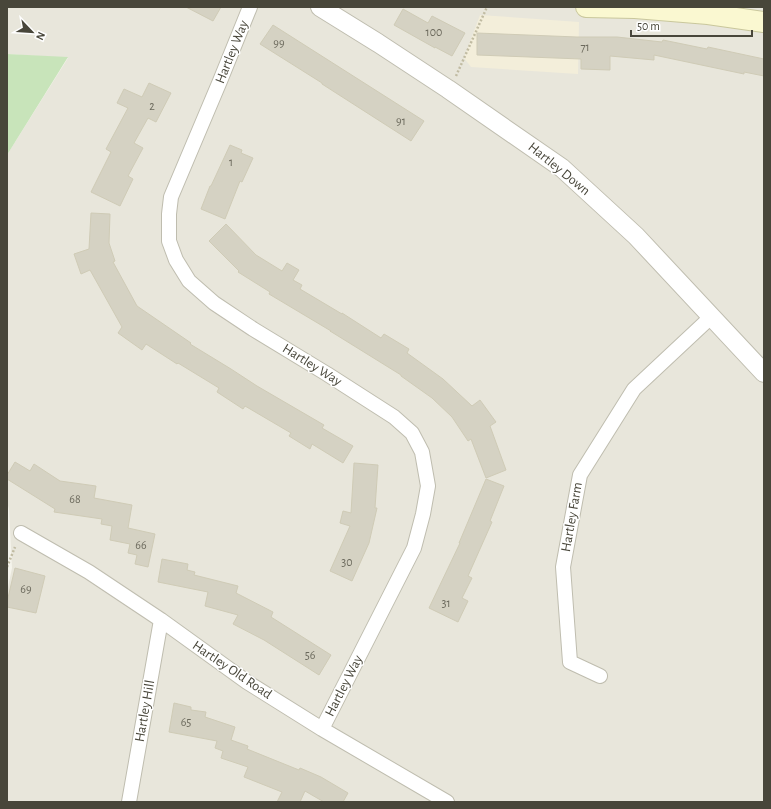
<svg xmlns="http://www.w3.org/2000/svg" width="771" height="809" viewBox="0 0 771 809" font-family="'Alegreya Sans',sans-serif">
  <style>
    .residential { fill: #e8e6db }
    .commercial { fill: #f3eeda }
    .green { fill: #c8e4ba }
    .building { fill: #d5d2c3; stroke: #cfcbb6 }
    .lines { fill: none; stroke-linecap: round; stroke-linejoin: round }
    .minor-casing { stroke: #bfbdaf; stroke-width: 16 }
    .tertiary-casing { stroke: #bfbdaf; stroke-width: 20 }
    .secondary-casing { stroke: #c9c79c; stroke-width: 22 }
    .path { stroke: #c0bba2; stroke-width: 2.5; stroke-dasharray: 2 2; stroke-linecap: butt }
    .minor { stroke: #fff; stroke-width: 14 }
    .tertiary { stroke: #fff; stroke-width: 18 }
    .secondary { stroke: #faf8d1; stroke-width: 20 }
    .labels { text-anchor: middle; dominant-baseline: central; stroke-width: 3; stroke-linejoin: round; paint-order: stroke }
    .number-label { font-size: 12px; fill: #6b695c }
    .street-label { font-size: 14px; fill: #48463a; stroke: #fff }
  </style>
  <rect width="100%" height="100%" fill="#f5f4ec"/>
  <path class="residential" d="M7,7H764V802H7V592L12,568L9,509L7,502V155L68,58L7,54Z"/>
  <path class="commercial" d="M480,15L579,22L578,74L471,67L464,58Z"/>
  <path class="green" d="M7,54L68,57L7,155Z"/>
  <path class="building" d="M186,7H221L213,21Z
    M403,9L428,23L432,16L465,33L452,56L435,47V48L394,25Z
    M273,25L424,121L411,141L322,84V83L260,44Z
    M477,33L577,37H617L662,42L663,40L707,49L708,47L764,59V76L744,72V74L654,55V60L610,56V70L581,69V59L477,55Z
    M149,83L171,93L156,122L148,118L134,143L143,148L128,176L133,179L120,206L91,192L111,152L106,149L128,108L117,103L124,89L142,97Z
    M230,145L242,150L241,153L253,158L242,182L240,181L225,219L201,209L210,186H211Z
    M91,213L110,214L109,243L115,261L113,262L137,306L191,343L190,344L231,369L257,386L324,425L322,428L353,446L343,463L312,444L310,449L289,436L291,433L245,406L243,409L217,392L219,388L178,363L177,364L146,344L142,350L118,333L122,327L90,270L81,274L74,254L89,249Z
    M226,224L256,255L282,271L287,263L299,270L293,280L302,285L300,289L342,314V313L381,338L384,334L409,349L407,353L443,379L472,406L480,400L496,422L490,426L506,470L486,478L471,439L468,441L452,417L432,398L401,376V375L330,331H331L269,294L270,292L238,272L239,271L209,241Z
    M15,462L30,471L34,464L60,481L96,486L94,498L132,505L128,528L155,534L148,567L135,564L137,555L128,553L130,544L110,540L112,526L101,524L102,519L54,512L55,509L7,479V475Z
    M354,463L378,465L375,508H377L369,543L352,581L330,571L350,526L340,523L343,511L351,513Z
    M486,479L504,486L490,521L492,522L468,576L472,578L462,598L468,601L458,622L429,608L460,543H459Z
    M162,559L188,564L187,570L195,572L194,575L238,586L236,593L273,612L271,617L331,655L319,675L264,640L233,624L238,615L205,606L208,592L158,582Z
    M15,568L45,576L36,613L7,607V602Z
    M174,703L191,707V710L206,712L205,717L235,727L231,740L248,746L247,749L299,770L300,768L321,777L348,793L343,802H324L305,791L300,802H277L282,792L244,777L248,767L221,758L223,751L215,748L217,741L169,732Z"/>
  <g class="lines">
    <g class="minor-casing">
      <path id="minor" d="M250,7L220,81L171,197L169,214V241L176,260L189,281L214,303L253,329L327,374L394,417L412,433L422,452L428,486L423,514L414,548L322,729
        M21,533L89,572L161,620L247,682L322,729L447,802
        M600,676L570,662L563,567L580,475L634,389L711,317
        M129,802L161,620"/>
    </g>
    <g class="tertiary-casing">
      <path id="tertiary" d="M320,7L378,43L448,89L562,168L636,236L764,373"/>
    </g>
    <g class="secondary-casing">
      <path id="secondary" d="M586,7L635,8L708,14L764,22"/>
    </g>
    <path class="path" d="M456,76L487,7
      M7,567L15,547"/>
    <use href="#minor" class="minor"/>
    <use href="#tertiary" class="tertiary"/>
    <use href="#secondary" class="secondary"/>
  </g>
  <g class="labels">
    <g class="number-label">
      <text x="434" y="32">100</text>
      <text x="279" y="43">99</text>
      <text x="585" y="47">71</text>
      <text x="152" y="106">2</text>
      <text x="401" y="121">91</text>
      <text x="231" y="162">1</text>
      <text x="75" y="499">68</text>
      <text x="141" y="545">66</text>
      <text x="347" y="562">30</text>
      <text x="26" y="589">69</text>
      <text x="446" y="603">31</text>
      <text x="310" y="655">56</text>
      <text x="186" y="722">65</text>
    </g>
    <g class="street-label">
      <text transform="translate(232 52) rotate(-68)">Hartley Way</text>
      <text transform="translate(559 169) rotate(39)">Hartley Down</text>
      <text transform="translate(312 365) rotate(32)">Hartley Way</text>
      <text transform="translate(572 517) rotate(-80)">Hartley Farm</text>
      <text transform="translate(232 670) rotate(34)">Hartley Old Road</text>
      <text transform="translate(344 686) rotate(-63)">Hartley Way</text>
      <text transform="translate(145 711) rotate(-80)">Hartley Hill</text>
    </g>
  </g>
  <rect width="771" height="809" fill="none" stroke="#48463a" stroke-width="16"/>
  <g transform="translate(32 32) rotate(115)" stroke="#ffffff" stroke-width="3" paint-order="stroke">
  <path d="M0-3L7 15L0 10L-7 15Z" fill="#48463a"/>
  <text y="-6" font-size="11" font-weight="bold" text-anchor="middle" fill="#48463a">N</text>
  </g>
  <path d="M631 30v6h121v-6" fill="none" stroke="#48463a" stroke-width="2"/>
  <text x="637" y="30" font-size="12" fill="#48463a" stroke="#ffffff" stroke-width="3" paint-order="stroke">50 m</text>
</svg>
